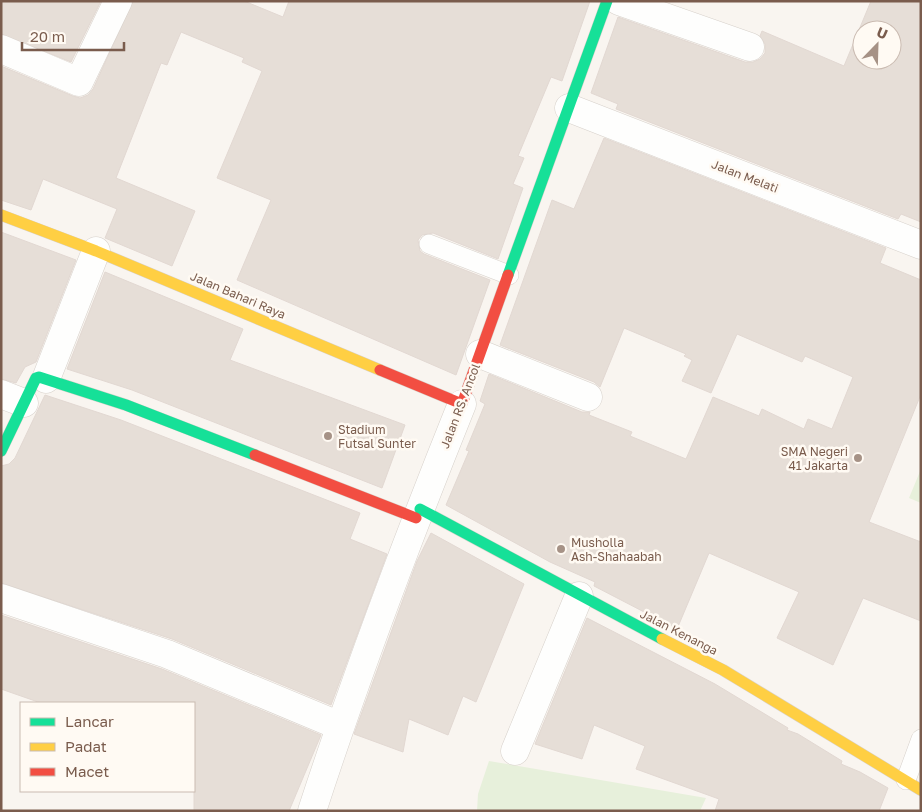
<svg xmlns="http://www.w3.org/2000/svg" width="922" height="812" viewBox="0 0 922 812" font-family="'Golos Text',sans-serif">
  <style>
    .green { fill: #e7f0db }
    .building { fill: #e6ded7; stroke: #e2d8d2; fill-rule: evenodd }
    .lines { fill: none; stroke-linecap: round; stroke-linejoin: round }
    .lane-casing { stroke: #d7d1cb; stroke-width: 20 }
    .street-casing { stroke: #d7d1cb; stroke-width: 29 }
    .fast-casing { stroke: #d9d2cb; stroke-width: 12 }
    .slow-casing { stroke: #d9d2cb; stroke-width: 12 }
    .jam-casing { stroke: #d9d2cb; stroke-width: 12 }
    .lane { stroke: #fefefd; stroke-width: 19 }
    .street { stroke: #fefefd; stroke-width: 28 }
    .fast { stroke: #16e098; stroke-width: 11 }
    .slow { stroke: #ffcf43; stroke-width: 11 }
    .jam { stroke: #f24e42; stroke-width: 11 }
    .poi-dot { fill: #a69286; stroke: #fffaf3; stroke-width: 2 }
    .labels { text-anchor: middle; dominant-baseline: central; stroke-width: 5; stroke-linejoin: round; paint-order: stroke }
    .street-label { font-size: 12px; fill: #7a5c4d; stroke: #fffaf3 }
    .poi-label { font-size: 12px; fill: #7a5c4d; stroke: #fffaf3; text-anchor: start }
  </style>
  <rect width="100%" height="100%" fill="#f9f5f0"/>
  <path class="green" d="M921,469V503L909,498Z
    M489,761L706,798L700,811H477L478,794Z"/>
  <path class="building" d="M1,1H101L71,62L1,34Z
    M133,1H244L283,17L289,1H590L562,81L551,77L518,156L524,158L513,184L523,188L498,259L433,233L422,235L418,240L420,251L424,254L490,280L456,375L237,280L271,200L217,178L262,71L242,62L244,58L181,32L167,65L161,63L116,178L195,211L172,266L105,238L117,209L43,179L31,210L1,200V66L73,96L80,98L88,95L93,89Z
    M871,1H921V222L901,214L898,219L616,109L618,104L591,93L618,17L745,62H753L760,59L765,53V44L760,36L762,31L844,66ZM862,30H892V60H862Z
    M604,138L886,248L880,263L921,280V394L869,522L921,542V621L863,598L833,665L777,638L799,592L709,553L677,629L594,586L595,582L550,562L446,505L469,451L466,450L485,404L480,401L489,374L582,412H590L589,415L632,432L630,436L686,459L713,397L759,416L762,409L804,429L808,419L832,429L853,377L805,356L802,362L737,334L711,393L682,381L692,360L684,356L686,354L624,328L600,387L594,382L500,345L552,200L574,209Z
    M1,232L76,260L36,362L25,367L16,383L1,379Z
    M105,272L243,329L230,360L405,425L382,488L132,390L67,369Z
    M45,395L121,420L360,513L350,539L387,554L331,705L172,639L1,583V466L9,464L15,458Z
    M431,533L524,584L476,702L463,696L448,735L409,719L403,752L354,734L417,561Z
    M1,615L162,669L321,735L289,811H194V703H41L1,689Z
    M587,618L715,684L788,728L787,730L798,734L842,761L841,764L860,772L888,788L879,811H715L719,799L636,769L645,746L594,725L582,759L535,744Z"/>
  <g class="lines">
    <g class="lane-casing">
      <path id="lane" d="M429,244L509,275
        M906,780L921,739"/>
    </g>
    <g class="street-casing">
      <path id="street" d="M619,1L750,47
        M1,49L79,82L118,1
        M569,108L921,245
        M480,354L588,397
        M46,379L96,251
        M1,394L24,403
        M1,598L167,654L340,726
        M515,751L579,596
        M312,811C357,673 408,538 462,404"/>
    </g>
    <g class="fast-casing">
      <path id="fast" d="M508,275L607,1
        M1,451L36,378L39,377L126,405L255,455
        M420,509L662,639"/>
    </g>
    <g class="slow-casing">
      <path id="slow" d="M1,215L96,251L380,370
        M662,639L723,670L921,790"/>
    </g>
    <g class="jam-casing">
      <path id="jam" d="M380,370L462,404L508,275
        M255,455L416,518"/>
    </g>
    <use href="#lane" class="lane"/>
    <use href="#street" class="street"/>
    <use href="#fast" class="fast"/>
    <use href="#slow" class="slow"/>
    <use href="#jam" class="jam"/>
  </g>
  <g class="poi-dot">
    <circle cx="328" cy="436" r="5"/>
    <circle cx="858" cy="458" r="5"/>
    <circle cx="561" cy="549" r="5"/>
  </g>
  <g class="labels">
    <g class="street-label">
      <text transform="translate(745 176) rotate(21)">Jalan Melati</text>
      <text transform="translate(238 295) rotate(23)">Jalan Bahari Raya</text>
      <text transform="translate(460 406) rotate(-69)">Jalan RS. Ancol</text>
      <text transform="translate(679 632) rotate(27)">Jalan Kenanga</text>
    </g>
    <g class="poi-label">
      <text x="338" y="429">Stadium<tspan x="338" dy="14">Futsal Sunter</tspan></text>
      <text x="848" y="451" text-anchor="end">SMA Negeri<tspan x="848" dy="14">41 Jakarta</tspan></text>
      <text x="571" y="542">Musholla<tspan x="571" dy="14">Ash-Shahaabah</tspan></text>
    </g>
  </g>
  <rect width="922" height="812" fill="none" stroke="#7a5c4d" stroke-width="5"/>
  <rect x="20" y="702" width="175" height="90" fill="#fffaf3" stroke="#cabbb1"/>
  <rect x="30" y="718" width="25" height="8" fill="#16e098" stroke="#cabbb1"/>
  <text x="65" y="727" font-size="15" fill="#7a5c4d">Lancar</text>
  <rect x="30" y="743" width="25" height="8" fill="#ffcf43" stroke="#cabbb1"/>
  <text x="65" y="752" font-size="15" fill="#7a5c4d">Padat</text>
  <rect x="30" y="768" width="25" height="8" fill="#f24e42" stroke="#cabbb1"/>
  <text x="65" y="777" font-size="15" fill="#7a5c4d">Macet</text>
  <g transform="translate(877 45) rotate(23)"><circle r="24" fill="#fffaf3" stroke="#cabbb1"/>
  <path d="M0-4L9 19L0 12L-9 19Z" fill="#a69286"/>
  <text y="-8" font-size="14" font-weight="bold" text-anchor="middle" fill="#7a5c4d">U</text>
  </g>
  <path d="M22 42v8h102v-8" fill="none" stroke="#7a5c4d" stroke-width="2.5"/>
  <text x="30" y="42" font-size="15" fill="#7a5c4d" stroke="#fffaf3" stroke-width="4" paint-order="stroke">20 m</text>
</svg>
